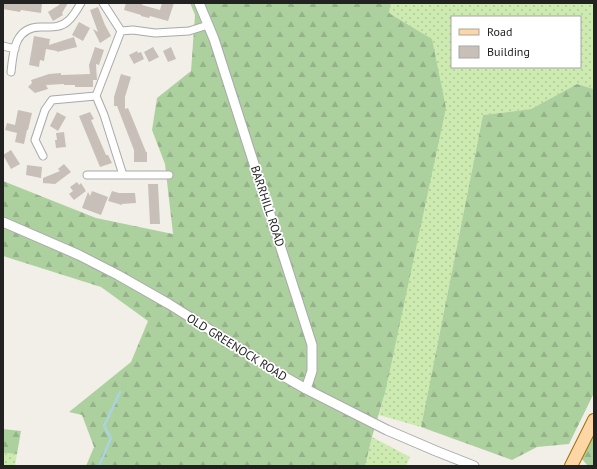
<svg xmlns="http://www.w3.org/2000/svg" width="597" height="469" viewBox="0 0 597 469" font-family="'PT Sans',sans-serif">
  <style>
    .grass { fill: url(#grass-dots); fill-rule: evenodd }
    .forest { fill: url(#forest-firs) }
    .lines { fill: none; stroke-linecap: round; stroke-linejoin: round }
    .stream { stroke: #aad3df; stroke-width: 2.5 }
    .building { fill: #c7bfb8 }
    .minor-casing { stroke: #a9a9a9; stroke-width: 9 }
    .tertiary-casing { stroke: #a9a9a9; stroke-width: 11 }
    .primary-casing { stroke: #a06b00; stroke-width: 14 }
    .minor { stroke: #fff; stroke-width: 7 }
    .tertiary { stroke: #fff; stroke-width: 9 }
    .primary { stroke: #fcd6a4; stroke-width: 12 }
    .labels { text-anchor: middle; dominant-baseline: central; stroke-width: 3.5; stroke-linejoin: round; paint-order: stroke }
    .street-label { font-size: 12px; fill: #222; stroke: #fff }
  </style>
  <defs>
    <pattern id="grass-dots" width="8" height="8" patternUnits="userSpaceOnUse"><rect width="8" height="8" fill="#cdebb0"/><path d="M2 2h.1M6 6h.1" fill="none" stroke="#b0c997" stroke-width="1.8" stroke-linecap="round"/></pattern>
    <pattern id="forest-firs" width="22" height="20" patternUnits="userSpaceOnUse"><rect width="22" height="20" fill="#add19e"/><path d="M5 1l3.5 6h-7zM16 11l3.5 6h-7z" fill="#95b388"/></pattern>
  </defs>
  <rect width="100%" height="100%" fill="#f2efe9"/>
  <path class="grass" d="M391,3H594V89L577,84L531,109L483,115L421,427L379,415L385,393L432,39L389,13ZM452,17H580V67H452Z
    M372,437L410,457L406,466H365Z
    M3,453L17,454L15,466H3Z"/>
  <path class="forest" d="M190,3H391L389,13L432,39L446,108L385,393L372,437L365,466H86L94,447L82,415L69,412L131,362L148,321L101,287L3,256V181L96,218L173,234L165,164L152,130L157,98L191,71L195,15Z
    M577,84L594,89V393L569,444L537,447L512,460L421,427L483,115L531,109Z
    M3,429L21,431L17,454L3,453Z
    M594,434V466H588L581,458Z"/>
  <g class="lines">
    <path class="stream" d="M99,466L111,438L104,426L120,392"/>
  </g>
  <path class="building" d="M3,3H42L41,13L21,10L20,12L3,9Z
    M60,3H68L62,13L63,15L53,21L48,12L59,5Z
    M126,3H143L142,5L160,10L162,3H174L168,21L150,16L149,18L141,16V15L124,10Z
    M98,7L105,25L111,36L100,43L93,29L98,32L90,10Z
    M79,22L90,28L83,41L72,35Z
    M34,36L50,39L49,45L74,37L77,47L57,52V51L46,49L44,61L40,60L39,67L29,65Z
    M95,47L104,50L99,65L96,64L97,80H93V87H75V85H64V84L46,85L48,89L35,93L28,87L32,83L31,80L49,74L61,73V75L90,74L89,65Z
    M153,47L159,57L149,62L144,52Z
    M171,47L176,59L168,62L163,51Z
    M137,51L138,53L141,52L144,59L134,64L129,55Z
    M121,74L131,77L125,97V109L128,108L131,115L146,152H147V162H134V150L117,106H114V97Z
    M18,110L32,113L28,130H27L24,144L15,142L17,133L5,130L7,123L15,125Z
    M57,112L66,117L58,131L50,126Z
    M90,112L94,119L91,120L106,155H108L112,163L100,167L79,116Z
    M64,132L66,147L56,148L55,140H57L56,133Z
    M11,150L20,164L11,169L3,155Z
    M64,164L71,172L55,184L43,183V178L60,171L58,169Z
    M27,165L42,167L41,178L26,175Z
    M77,182L79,185L81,183L86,191L74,200L69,194L73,191L70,187Z
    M148,184H158L160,224H150Z
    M92,191L108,197L101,215L82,208L88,192L90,196Z
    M112,191L119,193H135L136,203L122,204V205L108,201Z"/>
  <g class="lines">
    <g class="minor-casing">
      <path id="minor" d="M103,3L121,31
        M121,31L96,96L104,115L123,175H169
        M121,31L133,30L155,33L189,31L208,25
        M3,46L15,49
        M11,72C13,51 15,26 42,27C52,27 60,28 68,21C73,17 78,8 81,3
        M43,156L35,140L45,110L52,100L96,96
        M87,175H123"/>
    </g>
    <g class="tertiary-casing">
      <path id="tertiary" d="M199,3L214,39L312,345V371L306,389
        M3,222L79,255L118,275L169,304L285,377L306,389L387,430L436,451L474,466"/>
    </g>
    <g class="primary-casing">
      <path id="primary" d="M571,466L594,420"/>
    </g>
    <use href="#minor" class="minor"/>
    <use href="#tertiary" class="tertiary"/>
    <use href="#primary" class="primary"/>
  </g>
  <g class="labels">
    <g class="street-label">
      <text transform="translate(268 206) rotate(72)">BARRHILL ROAD</text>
      <text transform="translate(237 347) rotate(32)">OLD GREENOCK ROAD</text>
    </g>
  </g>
  <rect width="597" height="469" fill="none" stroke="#222222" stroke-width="8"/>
  <rect x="451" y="16" width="130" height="52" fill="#ffffff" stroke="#a7a7a7"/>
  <rect x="459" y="29" width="20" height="6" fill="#fcd6a4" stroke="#a7a7a7"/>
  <text x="487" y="36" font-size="12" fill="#222222">Road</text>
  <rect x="459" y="46" width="20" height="12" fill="#c7bfb8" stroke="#a7a7a7"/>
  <text x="487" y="56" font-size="12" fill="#222222">Building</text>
</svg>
